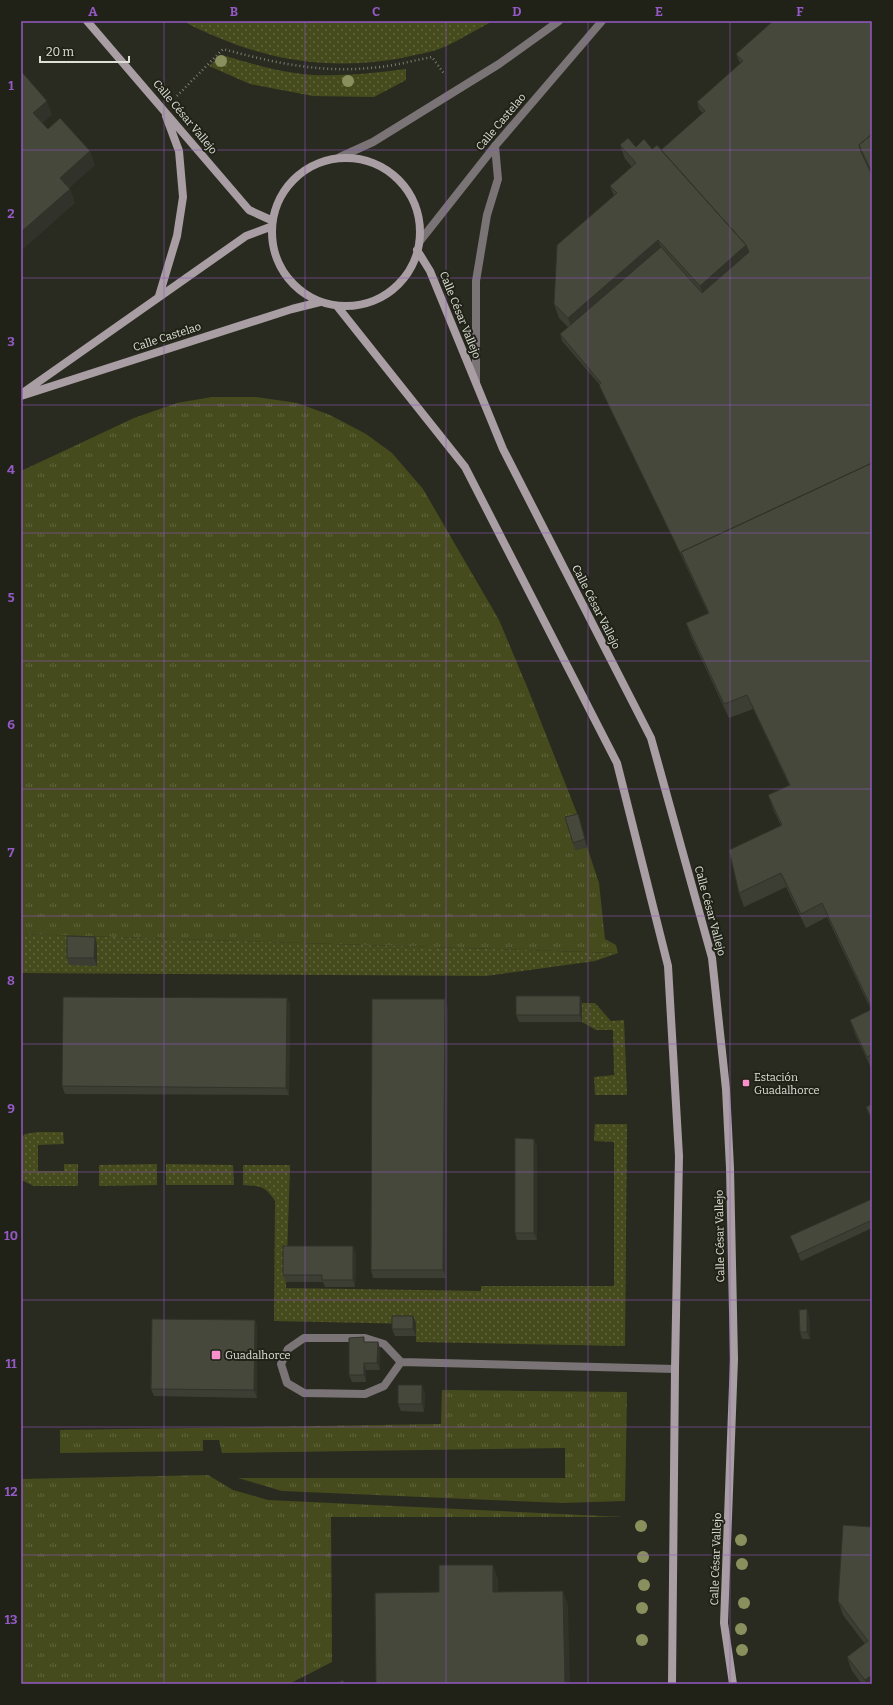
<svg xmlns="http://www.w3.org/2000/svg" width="893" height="1705" viewBox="0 0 893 1705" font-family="Bitter,serif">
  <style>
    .grass { fill: url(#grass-tufts) }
    .garden { fill: url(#garden-dots) }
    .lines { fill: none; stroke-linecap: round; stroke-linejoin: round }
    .path { stroke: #7b7c72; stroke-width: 2.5; stroke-dasharray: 1 3; stroke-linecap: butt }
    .lane { stroke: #7a7477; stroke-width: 8 }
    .street { stroke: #7a7477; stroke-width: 8 }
    .secondary { stroke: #a89ea3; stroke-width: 8 }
    .tree { fill: #89905d }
    .wall { fill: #3c3e34 }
    .shaded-wall { fill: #31322a }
    .building { fill: #46483c; stroke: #31322a }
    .grid { fill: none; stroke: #9459c5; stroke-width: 1; stroke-opacity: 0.55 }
    .poi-dot { fill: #f890cb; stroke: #202217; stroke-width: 1.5 }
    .labels { text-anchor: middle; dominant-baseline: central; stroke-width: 4; stroke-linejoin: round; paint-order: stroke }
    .street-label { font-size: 11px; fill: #dee0d8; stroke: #202217 }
    .poi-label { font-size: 11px; fill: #dee0d8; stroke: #202217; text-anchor: start }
    .neatline { fill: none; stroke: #9459c5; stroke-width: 1.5 }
    .grid-label { font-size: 13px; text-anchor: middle; font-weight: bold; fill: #9459c5 }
  </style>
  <defs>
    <pattern id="grass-tufts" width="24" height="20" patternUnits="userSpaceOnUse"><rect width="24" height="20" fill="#464b1d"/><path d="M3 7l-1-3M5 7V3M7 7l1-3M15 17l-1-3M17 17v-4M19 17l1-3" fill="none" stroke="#60653d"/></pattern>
    <pattern id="garden-dots" width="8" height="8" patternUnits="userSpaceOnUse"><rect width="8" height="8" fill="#464b1d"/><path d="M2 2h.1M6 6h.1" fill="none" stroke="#60653d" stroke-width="1.8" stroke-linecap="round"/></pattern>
  </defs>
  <rect width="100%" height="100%" fill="#2a2b20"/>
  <path class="grass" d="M212,397H256L297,403L330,415L366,434L392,453L423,489L499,620L528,689L580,821L575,850L587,847L599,883L605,939L616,945L618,953L21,934V471L134,418L177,403Z
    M442,1390L627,1392L625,1501L563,1503L282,1491L238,1478H565V1448L222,1453L219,1440H203V1451L60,1453V1430L441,1424Z
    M208,1475L233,1490L268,1500L623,1517H331L332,1662L289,1684H21V1479Z"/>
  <path class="garden" d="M184,21H493C475,30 457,42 439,49C431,52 423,53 415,55C349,71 279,64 217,37C206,32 194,28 184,21Z
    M222,55C252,64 283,73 314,75C345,76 375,73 406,69V80L374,97L313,96L250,84L209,66Z
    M21,934L618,953L595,961L486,976L21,973Z
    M595,1003L611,1021L624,1020L627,1095H595L594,1077L614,1075L613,1030H596L582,1022V1003Z
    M595,1124H627L625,1346L416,1342V1324L274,1321L275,1201C265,1186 261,1186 243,1185V1165H290L286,1288L481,1291V1286H614V1142L594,1141Z
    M38,1132H63L64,1144L38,1145V1171H64V1164H78V1186H34L21,1180V1138L25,1134Z
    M157,1164V1185L99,1186V1165Z
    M166,1164L233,1165L234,1185H166Z"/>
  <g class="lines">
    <path class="path" d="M177,96L223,49C271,62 319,73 369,68C390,67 411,61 432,57L445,75"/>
    <path class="lane" d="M401,1362L384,1386L365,1394L304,1393L287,1383L281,1364L288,1349L304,1338H365L384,1344L401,1362L675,1369"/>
    <path class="street" d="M340,157L373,142L499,64L559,21
      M420,241L495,146L602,21
      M476,382V281L487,215L498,179L495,146"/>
    <path class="secondary" d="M87,21L249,210L271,220
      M272 232a74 74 0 1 1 148 0a74 74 0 1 1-148 0Z
      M417,250L430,271L503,449L651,738L712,958L726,1089L730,1168L734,1359L724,1623L733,1684
      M159,296L177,236L183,197L179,151L166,116
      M337,306L465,467L617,763L668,966L679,1156L675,1369L672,1684
      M24,392L246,236L270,227
      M21,396L292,309L320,302"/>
  </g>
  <g class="tree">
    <circle cx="221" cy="61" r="6"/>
    <circle cx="348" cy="81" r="6"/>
    <circle cx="641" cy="1526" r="6"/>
    <circle cx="741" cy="1540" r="6"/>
    <circle cx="643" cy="1557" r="6"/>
    <circle cx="742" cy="1564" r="6"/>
    <circle cx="644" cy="1585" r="6"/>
    <circle cx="744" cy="1603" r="6"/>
    <circle cx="642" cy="1608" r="6"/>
    <circle cx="741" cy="1629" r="6"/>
    <circle cx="642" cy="1640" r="6"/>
    <circle cx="742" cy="1650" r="6"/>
  </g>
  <path class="wall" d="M872,21V1070L855,1034L850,1020L871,1010L827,917L806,928L786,887L744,907L739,893L781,826L773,809L768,795L789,785L753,709L729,718L691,637L686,623L708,613L686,566L602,392L599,384L562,341L560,334L568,327L559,318L554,304L614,196L610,186L632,167L625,159L620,145L661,150L703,113L699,109L697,102L741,63L739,61L736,54Z
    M580,821L587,847L575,850L573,843Z
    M97,944V966L69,965L67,958Z
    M580,996L582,1003V1022H519L516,1015Z
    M287,998L290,1005L289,1095L65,1094L62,1086Z
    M448,1007L446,1278H373L371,1270Z
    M872,1104V1122L866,1107Z
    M537,1146V1240H517L515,1233Z
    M872,1199V1228L801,1261L790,1236Z
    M356,1253L355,1287H325L323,1282H286L283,1275Z
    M413,1316L416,1323V1336H395L392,1329Z
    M809,1316L810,1339H802L800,1332Z
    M255,1320L257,1327V1398L154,1396L151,1389Z
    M366,1342H378L380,1349V1370H366V1382H352L349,1375Z
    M425,1393L424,1412L401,1411L398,1404Z
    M872,1527V1684H862L852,1671L847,1657L865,1644L843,1615L838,1601Z"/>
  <path class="shaded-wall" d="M47,101L52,115L38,127L33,113Z
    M90,151L95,165L65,192L60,178Z
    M70,189L75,203L21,251V232Z
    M658,240L663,254L573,332L568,318Z
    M746,245L752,259L705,300L700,286Z
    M95,937L97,944V966L94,958Z
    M580,996L582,1003V1022L580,1015Z
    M287,998L290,1005L289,1095L286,1088Z
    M445,999L448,1007L446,1278L443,1270Z
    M534,1139L537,1146V1240L534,1233Z
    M353,1246L356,1253L355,1287L353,1280Z
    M807,1309L809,1316L810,1339L807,1332Z
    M413,1316L416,1323V1336L413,1329Z
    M255,1320L257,1327V1398L254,1390Z
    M378,1342L380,1349V1370L377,1363Z
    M364,1363L366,1370V1382L364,1375Z
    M422,1385L425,1393L424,1412L422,1404Z
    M493,1565L498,1579V1606L493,1592Z
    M563,1591L568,1605L570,1684H565Z
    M872,1675V1684H866L865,1680Z"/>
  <path class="building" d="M773,21H872V134L859,145L861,152L872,175V463L681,552L683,559L599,385L601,383L560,334L661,247L702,293L749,252L746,245L661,150L705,111L697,102L743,61L736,54Z
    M21,71L47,101L33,113L48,129L60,118L90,151L60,178L70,189L21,232Z
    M872,134V173L859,145Z
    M628,138L636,147L644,139L652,149L657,145L746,245L700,286L658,240L568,318L554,304L557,245L617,193L610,186L636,163L620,145Z
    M872,463V1009L822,903L801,914L781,873L739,893L729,850L782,825L768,795L790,785L747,695L724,704L686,623L709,613L681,552Z
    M578,814L585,839L573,843L565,817Z
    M67,936L95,937L94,958H67Z
    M516,996H580V1015H516Z
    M63,997L287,998L286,1088L62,1086Z
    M372,999H445L443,1270H371Z
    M872,1009V1057L871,1055L867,1057L850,1020Z
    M872,1104V1119L866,1107Z
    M515,1138L534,1139V1233H515Z
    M872,1199V1220L798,1254L790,1236Z
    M283,1246H353V1280H322V1275H283Z
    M807,1309V1332H800L799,1310Z
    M392,1316H413V1329H392Z
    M152,1319L255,1320L254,1390L151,1389Z
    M364,1337V1342H378L377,1363H364V1375H349V1338Z
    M398,1385H422V1404H398Z
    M843,1525L872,1527V1675L865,1680L847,1657L868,1641L838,1601Z
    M439,1565H493V1592L563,1591L565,1684H376L375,1593L439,1592Z
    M343,1680L345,1684H335Z"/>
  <path class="grid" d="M164,21V1684M305,21V1684M446,21V1684M588,21V1684M730,21V1684M21,150H872M21,278H872M21,405H872M21,533H872M21,661H872M21,789H872M21,916H872M21,1044H872M21,1172H872M21,1300H872M21,1427H872M21,1555H872"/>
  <g class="poi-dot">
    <rect x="742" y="1079" width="8" height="8" rx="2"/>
    <rect x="211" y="1350" width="10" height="10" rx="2"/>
  </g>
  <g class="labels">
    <g class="street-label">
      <text transform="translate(185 117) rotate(50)">Calle César Vallejo</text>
      <text transform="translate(501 122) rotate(-50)">Calle Castelao</text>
      <text transform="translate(460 315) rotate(68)">Calle César Vallejo</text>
      <text transform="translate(167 337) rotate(-18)">Calle Castelao</text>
      <text transform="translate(596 607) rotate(63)">Calle César Vallejo</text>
      <text transform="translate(710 911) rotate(75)">Calle César Vallejo</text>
      <text transform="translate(720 1236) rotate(-91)">Calle César Vallejo</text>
      <text transform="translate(716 1559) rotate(-88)">Calle César Vallejo</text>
    </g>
    <g class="poi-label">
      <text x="754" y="1077">Estación<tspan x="754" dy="13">Guadalhorce</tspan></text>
      <text x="225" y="1355">Guadalhorce</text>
    </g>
  </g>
  <rect width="893" height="1705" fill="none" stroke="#202217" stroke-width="44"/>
  <path d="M40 56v6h89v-6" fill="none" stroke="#dee0d8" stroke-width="2"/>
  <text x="46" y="56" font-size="12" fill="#dee0d8" stroke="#202217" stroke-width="3" paint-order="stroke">20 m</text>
  <rect x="22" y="22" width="849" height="1661" class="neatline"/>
  <g class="grid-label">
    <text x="93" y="16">A</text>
    <text x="234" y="16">B</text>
    <text x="376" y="16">C</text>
    <text x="517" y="16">D</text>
    <text x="659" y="16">E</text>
    <text x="800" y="16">F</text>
    <text x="11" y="90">1</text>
    <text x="11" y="218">2</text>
    <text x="11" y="346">3</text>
    <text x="11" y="474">4</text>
    <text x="11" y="602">5</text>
    <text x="11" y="729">6</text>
    <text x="11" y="857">7</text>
    <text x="11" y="985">8</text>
    <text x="11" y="1113">9</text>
    <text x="11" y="1240">10</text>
    <text x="11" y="1368">11</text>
    <text x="11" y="1496">12</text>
    <text x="11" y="1624">13</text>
  </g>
</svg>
